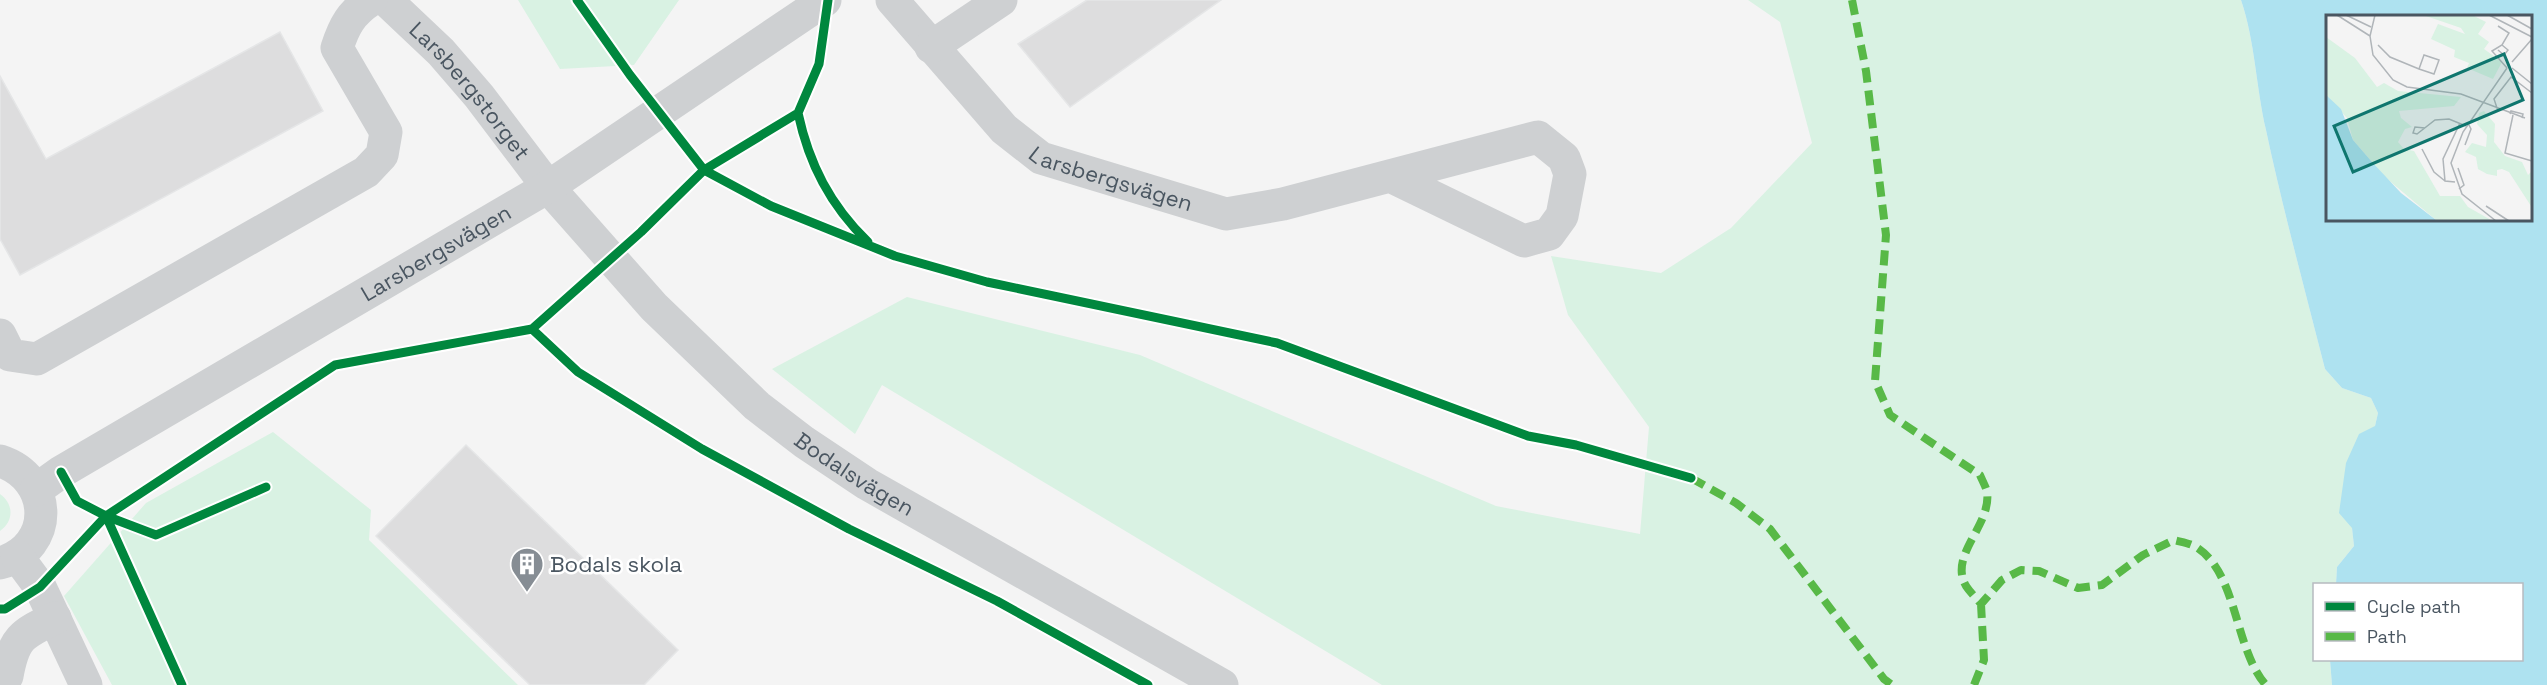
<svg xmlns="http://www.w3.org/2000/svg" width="2547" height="685" viewBox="0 0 2547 685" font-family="'Space Grotesk',sans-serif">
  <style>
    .green { fill: #d9f2e3 }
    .water { fill: #aee2f0; fill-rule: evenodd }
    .building { fill: #ddddde; stroke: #e5e6e7; stroke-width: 1.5 }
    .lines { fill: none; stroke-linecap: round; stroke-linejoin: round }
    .minor { stroke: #ced0d2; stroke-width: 33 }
    .quiet { stroke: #58b947; stroke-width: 8; stroke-dasharray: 15 8; stroke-linecap: butt }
    .cycleway-casing { stroke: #fff; stroke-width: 13 }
    .cycleway { stroke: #00873e; stroke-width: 9 }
    .labels { text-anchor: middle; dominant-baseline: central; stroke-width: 5; stroke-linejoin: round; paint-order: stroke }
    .street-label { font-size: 22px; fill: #4a5661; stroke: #fff }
    .poi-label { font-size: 22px; fill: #4a5661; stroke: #fff; text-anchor: start }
    .inset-road { fill: none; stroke: #b0b5b9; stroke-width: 1.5 }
    .view { fill: #0f766e; fill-opacity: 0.15; stroke: #0f766e; stroke-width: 3 }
    .inset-edge { fill: none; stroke: #4a5661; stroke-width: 3 }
  </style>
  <rect width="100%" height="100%" fill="#f4f4f4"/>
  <path class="green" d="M518,0H679L634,65L560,69Z
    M1748,0H2241C2255,41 2256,87 2266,130C2283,210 2305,290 2325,369L2342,388L2371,398L2378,413L2352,528L2354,546L2337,567L2336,584H2314V660H2330L2332,685H1382L882,385L855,434L772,369L907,297L1140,355L1496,506L1640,534L1649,427L1568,315L1551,256L1661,273L1731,228L1812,143L1780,22Z
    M273,432L371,510L369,540L518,685H112L64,596L146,503Z
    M0,494C14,504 14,521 0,531Z"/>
  <path class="water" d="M2241,0H2547V685H2332L2330,660H2522V584H2336L2337,567L2354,546L2352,528L2339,513L2346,463L2359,434L2375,426L2378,413L2371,398L2342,388L2325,369C2305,290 2283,210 2266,130C2256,87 2255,41 2241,0ZM2328,16H2530V219H2328Z"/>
  <path class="building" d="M1087,0H1221L1070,107L1018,44Z
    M280,32L323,111L20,275L0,239V76L46,159Z
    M466,445L678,650L644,685H530L376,536Z"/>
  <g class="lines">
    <g class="minor">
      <path id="s1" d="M386,0L441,52L479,96L548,187L654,307L757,406L804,442L867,484L1222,685"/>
      <path id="s2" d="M892,0L1004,129L1041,158L1226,214L1283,204L1538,137L1564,158L1570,174L1562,216L1549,234L1524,241L1392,177"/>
      <path d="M931,47L1001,0"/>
      <path d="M0,335L10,355L37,359L366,172L382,155L386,132L337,48C344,26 351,13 371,0"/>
      <path d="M0,461C53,478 56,547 0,563"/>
      <path id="s3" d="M36,490L61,472L548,187L825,0"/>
      <path d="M17,556L40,587L86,685"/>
      <path d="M7,676C14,637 22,634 55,618"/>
    </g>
    <path class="quiet" d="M1852,0L1866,71L1886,235L1875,381L1890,415L1980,475C1982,480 1986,487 1987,492C1992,525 1948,555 1966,586C1970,592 1976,598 1981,604L2002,580L2021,570L2039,571L2078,588L2102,585L2143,555L2174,540C2181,542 2190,543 2196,547C2238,573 2234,649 2266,685
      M1691,478L1736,503L1770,529L1884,679L1892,685
      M1974,685L1984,660L1981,604"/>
    <g class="cycleway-casing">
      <path id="cycleway" d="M577,0L630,75L704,170L771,206L895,256L987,282L1277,343L1528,436L1576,445L1691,478
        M798,113C809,164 830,205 868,242
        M532,329L578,372L702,449L849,529L997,601L1148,685
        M61,472L77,501L106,516L182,685
        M106,516L156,535L266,487
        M0,609H5L40,587L106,516L335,365L532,329L641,232L704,170L798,113L819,64L828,0"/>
    </g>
    <use href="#cycleway" class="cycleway"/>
  </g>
  <defs>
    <g id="building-pin" transform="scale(1.725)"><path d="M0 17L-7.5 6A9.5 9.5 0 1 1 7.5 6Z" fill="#868d94" stroke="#fff"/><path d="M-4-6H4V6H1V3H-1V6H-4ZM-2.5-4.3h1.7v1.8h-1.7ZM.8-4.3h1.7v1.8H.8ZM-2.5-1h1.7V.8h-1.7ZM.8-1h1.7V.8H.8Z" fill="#fff"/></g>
  </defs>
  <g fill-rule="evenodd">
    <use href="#building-pin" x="527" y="564"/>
  </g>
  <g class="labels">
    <g class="street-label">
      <text stroke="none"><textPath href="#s1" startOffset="124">Larsbergstorget</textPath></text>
      <text stroke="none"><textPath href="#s2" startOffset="291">Larsbergsvägen</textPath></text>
      <text stroke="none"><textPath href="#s3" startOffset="465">Larsbergsvägen</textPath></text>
      <text stroke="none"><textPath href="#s1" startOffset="670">Bodalsvägen</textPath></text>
    </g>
    <g class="poi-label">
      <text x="550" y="564">Bodals skola</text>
    </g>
  </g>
  <g transform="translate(2326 15)">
    <rect width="206" height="206" fill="#f4f4f4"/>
    <path d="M97,0H146L160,7L152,19L163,27L158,34L176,47L167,64L141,53L143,48L128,42L129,35L105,24L112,9L139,19L135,13ZM0,22L29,43L51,72L58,68L72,76L135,82L128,91L73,96L75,103L86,112L79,114L72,127L78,134L88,136L114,181H134L142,192L165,205H110L59,162L27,125L21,103L0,80ZM158,96L169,109L168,127L179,141L196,147L202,160L205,157V191L183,157L176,154L171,155V161L161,159L152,154L150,142L139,137L146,128L160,132L161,120L151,109L153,98Z" fill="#d9f2e3"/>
    <path d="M0,80L15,94L27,125L46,147L75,178L110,205H0Z" fill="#aee2f0"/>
    <path class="inset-road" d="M11,0L44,21M20,0L45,12M49,0L44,21L47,40L67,65L81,72L135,79L199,103M163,0L206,22M181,0L206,14M172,11L183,18L176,30L166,36L181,53M52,30L64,42L93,54L108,59L113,45L98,40L93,54M172,35L178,40L182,35L176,30M186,47L206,24M186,53L206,69M172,96L168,84L185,62L206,78M184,99L185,96L197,99L196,103M187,100L179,138L206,146M99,113L89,112L87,118L91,119L109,105L123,104L140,111M139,130L145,114L142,108M96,134L108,157L119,166M132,153L138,170L133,174M129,167L119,166L117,144L134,108M160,191L183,206M170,206L136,179L125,148L137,117L181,53"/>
    <path class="view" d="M178,39L197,85L27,157L8,111Z"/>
    <rect width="206" height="206" class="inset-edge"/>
  </g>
  <rect x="2313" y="583" width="210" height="78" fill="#ffffff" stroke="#b7bbc0" stroke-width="1.5"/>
  <rect x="2325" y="602" width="30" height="9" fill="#00873e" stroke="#b7bbc0" stroke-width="1.5"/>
  <text x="2367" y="613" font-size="18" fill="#4a5661">Cycle path</text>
  <rect x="2325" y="632" width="30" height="9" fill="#58b947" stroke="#b7bbc0" stroke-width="1.5"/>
  <text x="2367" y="643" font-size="18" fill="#4a5661">Path</text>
</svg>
